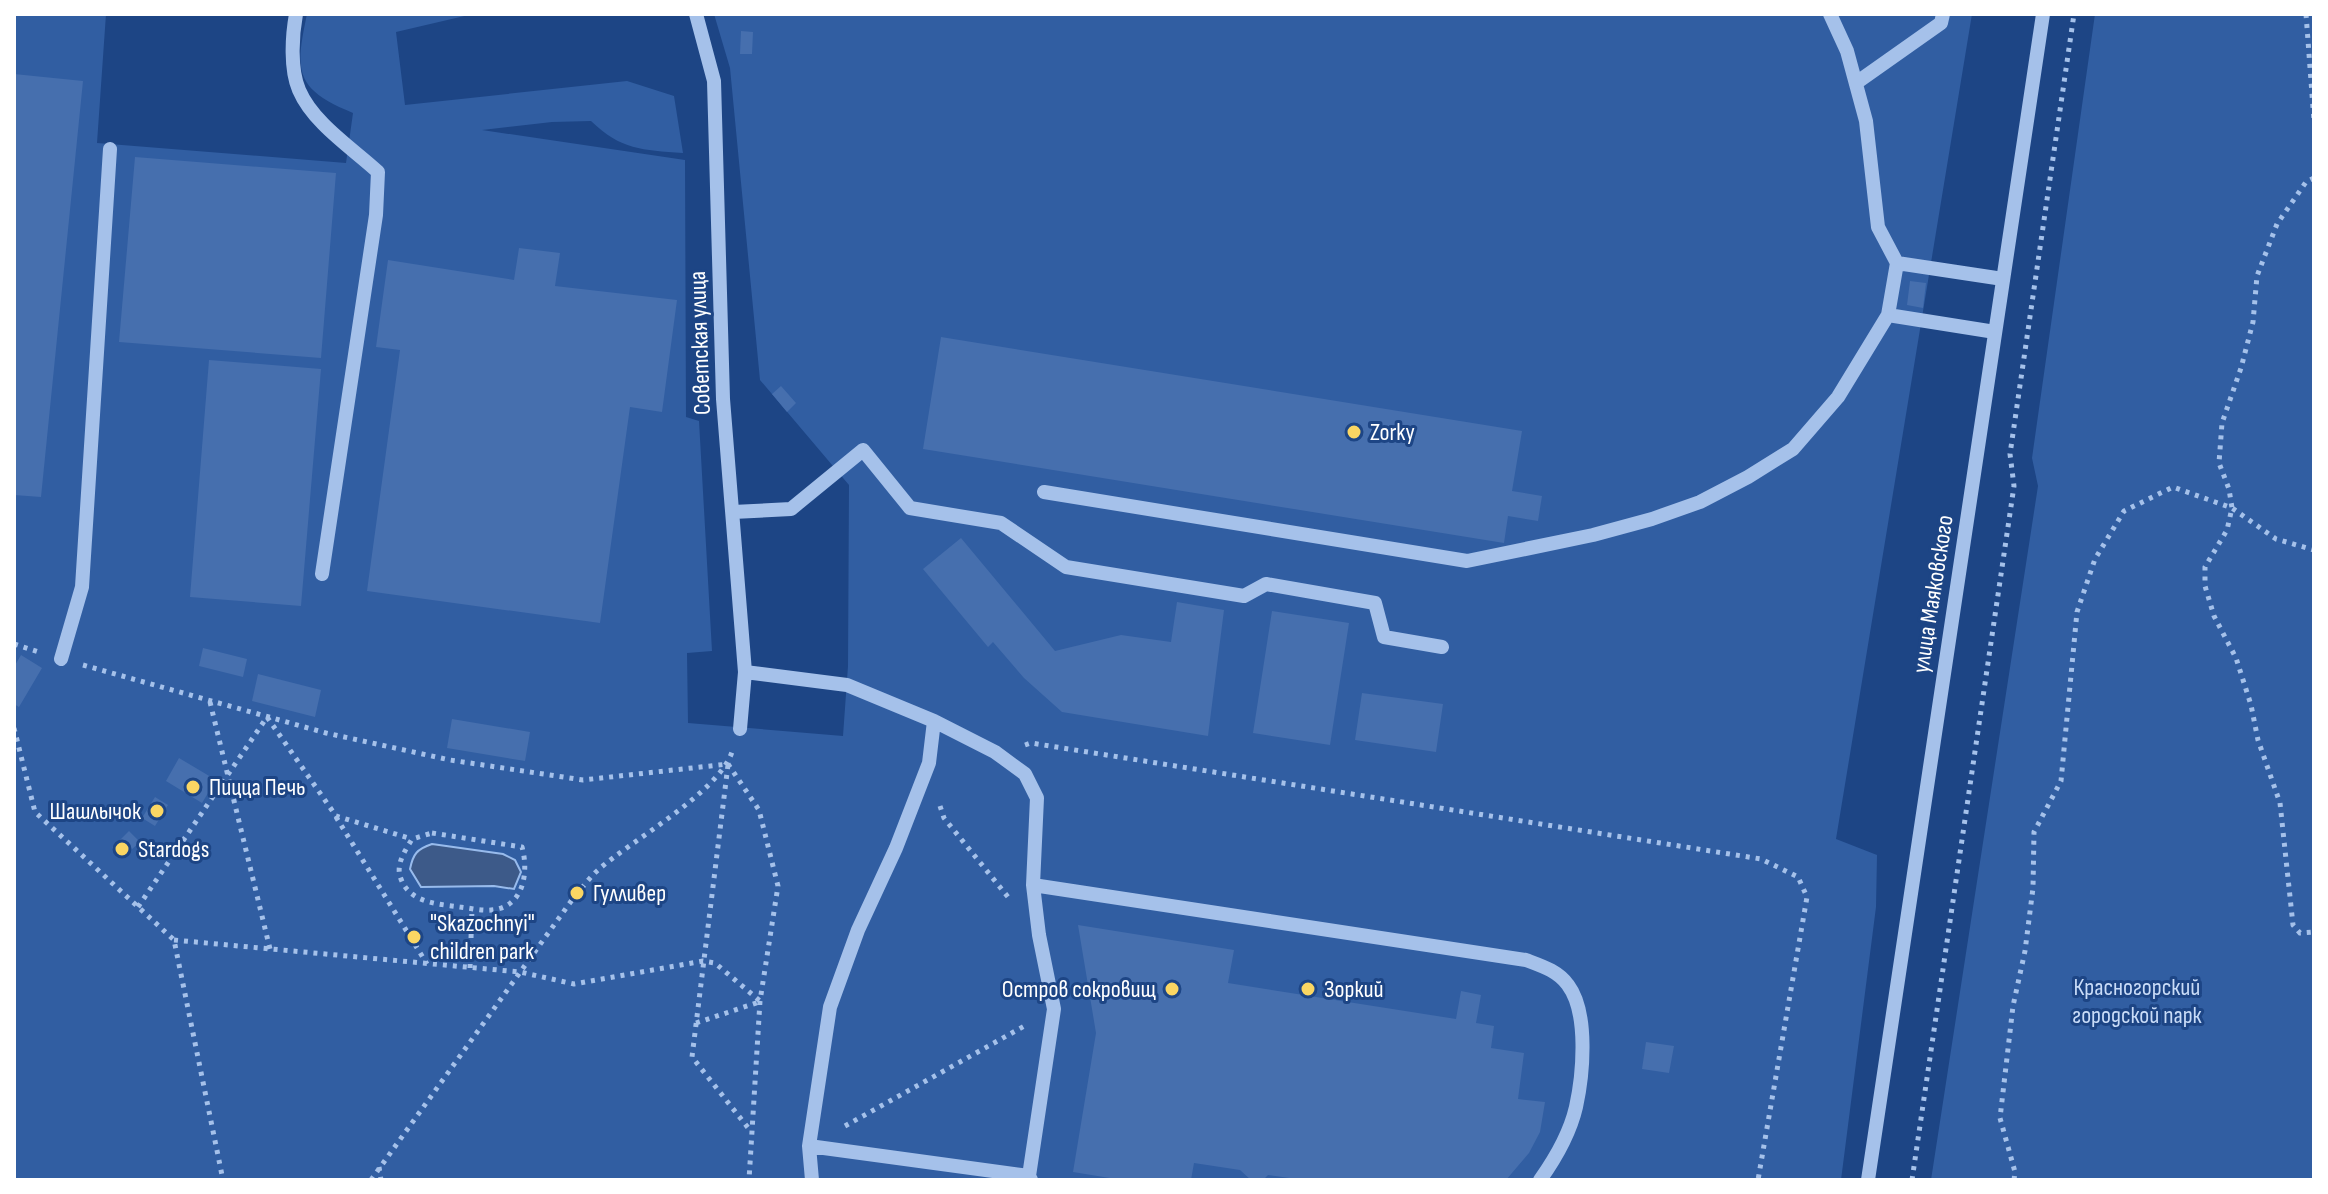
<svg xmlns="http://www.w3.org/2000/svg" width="2328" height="1194" viewBox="0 0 2328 1194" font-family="'Sofia Sans Condensed',sans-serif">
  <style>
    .green { fill: #315ea2 }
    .water { fill: #3d5a89; stroke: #98bbec; stroke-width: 2 }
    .building { fill: #466fae }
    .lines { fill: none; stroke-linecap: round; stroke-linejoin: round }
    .path { stroke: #a5c1ea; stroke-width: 5; stroke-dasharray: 4 6; stroke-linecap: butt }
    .minor { stroke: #a5c1ea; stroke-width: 14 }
    .poi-dot { fill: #fad663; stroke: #1d4585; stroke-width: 3 }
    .labels { text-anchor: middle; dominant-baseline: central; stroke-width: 6; stroke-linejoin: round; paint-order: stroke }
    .street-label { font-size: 24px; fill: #fff; stroke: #1d4585 }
    .poi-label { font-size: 24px; fill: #fff; stroke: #1d4585; text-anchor: start }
    .park-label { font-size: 24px; fill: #c9dcf8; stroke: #1d4585 }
  </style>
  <rect width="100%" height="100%" fill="#1d4585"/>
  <path class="green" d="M14,14H106L97,143L346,163L353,113C294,89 295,71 307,14H473L396,32L405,105L627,81L674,96L683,153C642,150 621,150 591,121L552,122L482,130L685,160L686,417L699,421L712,651L687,653L688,723L843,736L848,666L849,485L760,380L730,68L714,14H1972L1836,839L1877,855L1876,907L1841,1180H14Z
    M2095,14H2314V1180H1931L2038,486L2032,458Z"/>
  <path class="water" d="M432,844L503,854L515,860L521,872L514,889L494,886L421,887L410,869C413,854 417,849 432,844Z"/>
  <path class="building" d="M741,31L753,32L752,54H740Z
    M14,74L83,81L41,497L14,495Z
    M135,157L336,173L321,358L119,342Z
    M519,248L560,253L555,286L677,300L662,412L630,407L600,623L367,591L400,350L376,347L388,260L514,280Z
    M1910,281L1926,283L1923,308L1907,305Z
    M941,337L1522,431L1512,491L1542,496L1538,521L1508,516L1504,543L923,449Z
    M209,360L321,369L301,606L190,597Z
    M781,386L796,403L787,412L772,394Z
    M961,538L1055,651L1121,635L1171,642L1177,602L1224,610L1208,736L1062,712L1024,678L993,642L988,647L923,569Z
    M1272,611L1349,623L1330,745L1253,733Z
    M203,648L247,659L243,677L199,666Z
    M21,655L42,668L19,707L14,704V667Z
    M258,674L321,690L315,717L252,701Z
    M1362,693L1443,704L1436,752L1355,740Z
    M452,719L530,732L525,761L447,748Z
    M179,758L216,780L202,803L166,781Z
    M155,797L168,805L155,826L142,818Z
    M129,831L140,842L122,858L112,848Z
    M1078,925L1234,950L1228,983L1456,1019L1461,991L1481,995L1476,1023L1494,1026L1491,1048L1524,1053L1518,1099L1545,1102L1540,1132L1529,1153L1506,1180H1303L1268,1175L1263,1180H1251L1240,1170L1194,1163L1191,1180H1122L1073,1172L1096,1033Z
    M1646,1042L1674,1046L1669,1073L1642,1069Z"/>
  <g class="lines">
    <path class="path" d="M2306,14L2314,121
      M2314,178L2306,182L2277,224L2257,276L2253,322L2241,368L2222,423L2219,463L2229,489L2232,508L2227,530L2205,567V586L2214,616L2236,658L2251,705L2258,740L2280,803L2293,925L2300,933L2314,932
      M14,644L39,652
      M83,665L326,733L450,760L583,780L728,764
      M210,702L270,949
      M14,728L35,812L174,940L223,1180
      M1025,745L1031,743L1761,859L1798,877L1807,897L1758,1180
      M728,764L759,810L778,886L760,1001L749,1180
      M728,765L692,1057L749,1129
      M940,806L944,818L1008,897
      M336,817L427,964
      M432,833L522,847C529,872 524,908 491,910C481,911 470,908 460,907C438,904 410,903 401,879C395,865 405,851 412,839Z
      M138,907L267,717L336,816L412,839
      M174,940L520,972L574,984L703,961L715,963L760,1001
      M470,968L472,909
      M696,1023L759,1002
      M845,1126L1028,1024
      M379,1167L381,1180
      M371,1180L577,893C584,886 590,877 598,870C632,840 718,793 732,752
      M1912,1180L2014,486L2010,454L2074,14
      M2014,1180L2015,1172L2000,1118L2013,1006L2025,951L2033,888L2034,832L2061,781L2077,612L2095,559L2124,511L2173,487L2232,508L2276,539L2314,550"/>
    <path class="minor" d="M296,14C292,36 290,69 299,90C313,123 352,148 378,172L376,215L322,574
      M696,14L714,81L723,399L745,672L740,729
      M1856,83L1941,23L1943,14
      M1897,263L2003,279
      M1888,315L1995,332
      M1044,492L1467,561L1593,535L1652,519L1700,502L1748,477L1793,449L1838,397L1888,315L1897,263L1878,227L1866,121L1847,51L1830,14
      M733,512L791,509L863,450L910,508L1001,523L1066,567L1244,596L1266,584L1375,603L1384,637L1442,647
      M61,659L82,587L110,149
      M745,672L847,685L934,721L995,752L1025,774L1037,798L1033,885L1039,935L1054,1009L1029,1176L1031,1180
      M1033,885L1526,960C1542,966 1558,971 1568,985C1589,1013 1583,1075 1576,1107C1570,1133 1555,1159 1540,1180
      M809,1146L1029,1176
      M812,1180L809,1146L830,1007L858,930L896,848L929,763L934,721
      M1868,1180L2043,14"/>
  </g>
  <g class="poi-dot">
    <circle cx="1354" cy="432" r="8"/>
    <circle cx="193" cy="787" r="8"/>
    <circle cx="157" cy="811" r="8"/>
    <circle cx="122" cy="849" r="8"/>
    <circle cx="577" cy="893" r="8"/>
    <circle cx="414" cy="937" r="8"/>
    <circle cx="1172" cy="989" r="8"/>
    <circle cx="1308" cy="989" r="8"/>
  </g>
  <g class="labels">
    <g class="street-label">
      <text transform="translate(700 343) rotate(-92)">Советская улица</text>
      <text transform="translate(1933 594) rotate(-81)">улица Маяковского</text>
    </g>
    <g class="poi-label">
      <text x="1370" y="432">Zorky</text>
      <text x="209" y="787">Пицца Печь</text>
      <text x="141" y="811" text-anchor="end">Шашлычок</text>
      <text x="138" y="849">Stardogs</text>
      <text x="593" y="893">Гулливер</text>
      <text x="430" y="923">"Skazochnyi"<tspan x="430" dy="28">children park</tspan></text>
      <text x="1156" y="989" text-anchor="end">Остров сокровищ</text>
      <text x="1324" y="989">Зоркий</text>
    </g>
    <g class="park-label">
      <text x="2137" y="987">Красногорский<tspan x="2137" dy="28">городской парк</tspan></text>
    </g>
  </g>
  <rect width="2328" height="1194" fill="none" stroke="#ffffff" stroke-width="32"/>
</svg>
